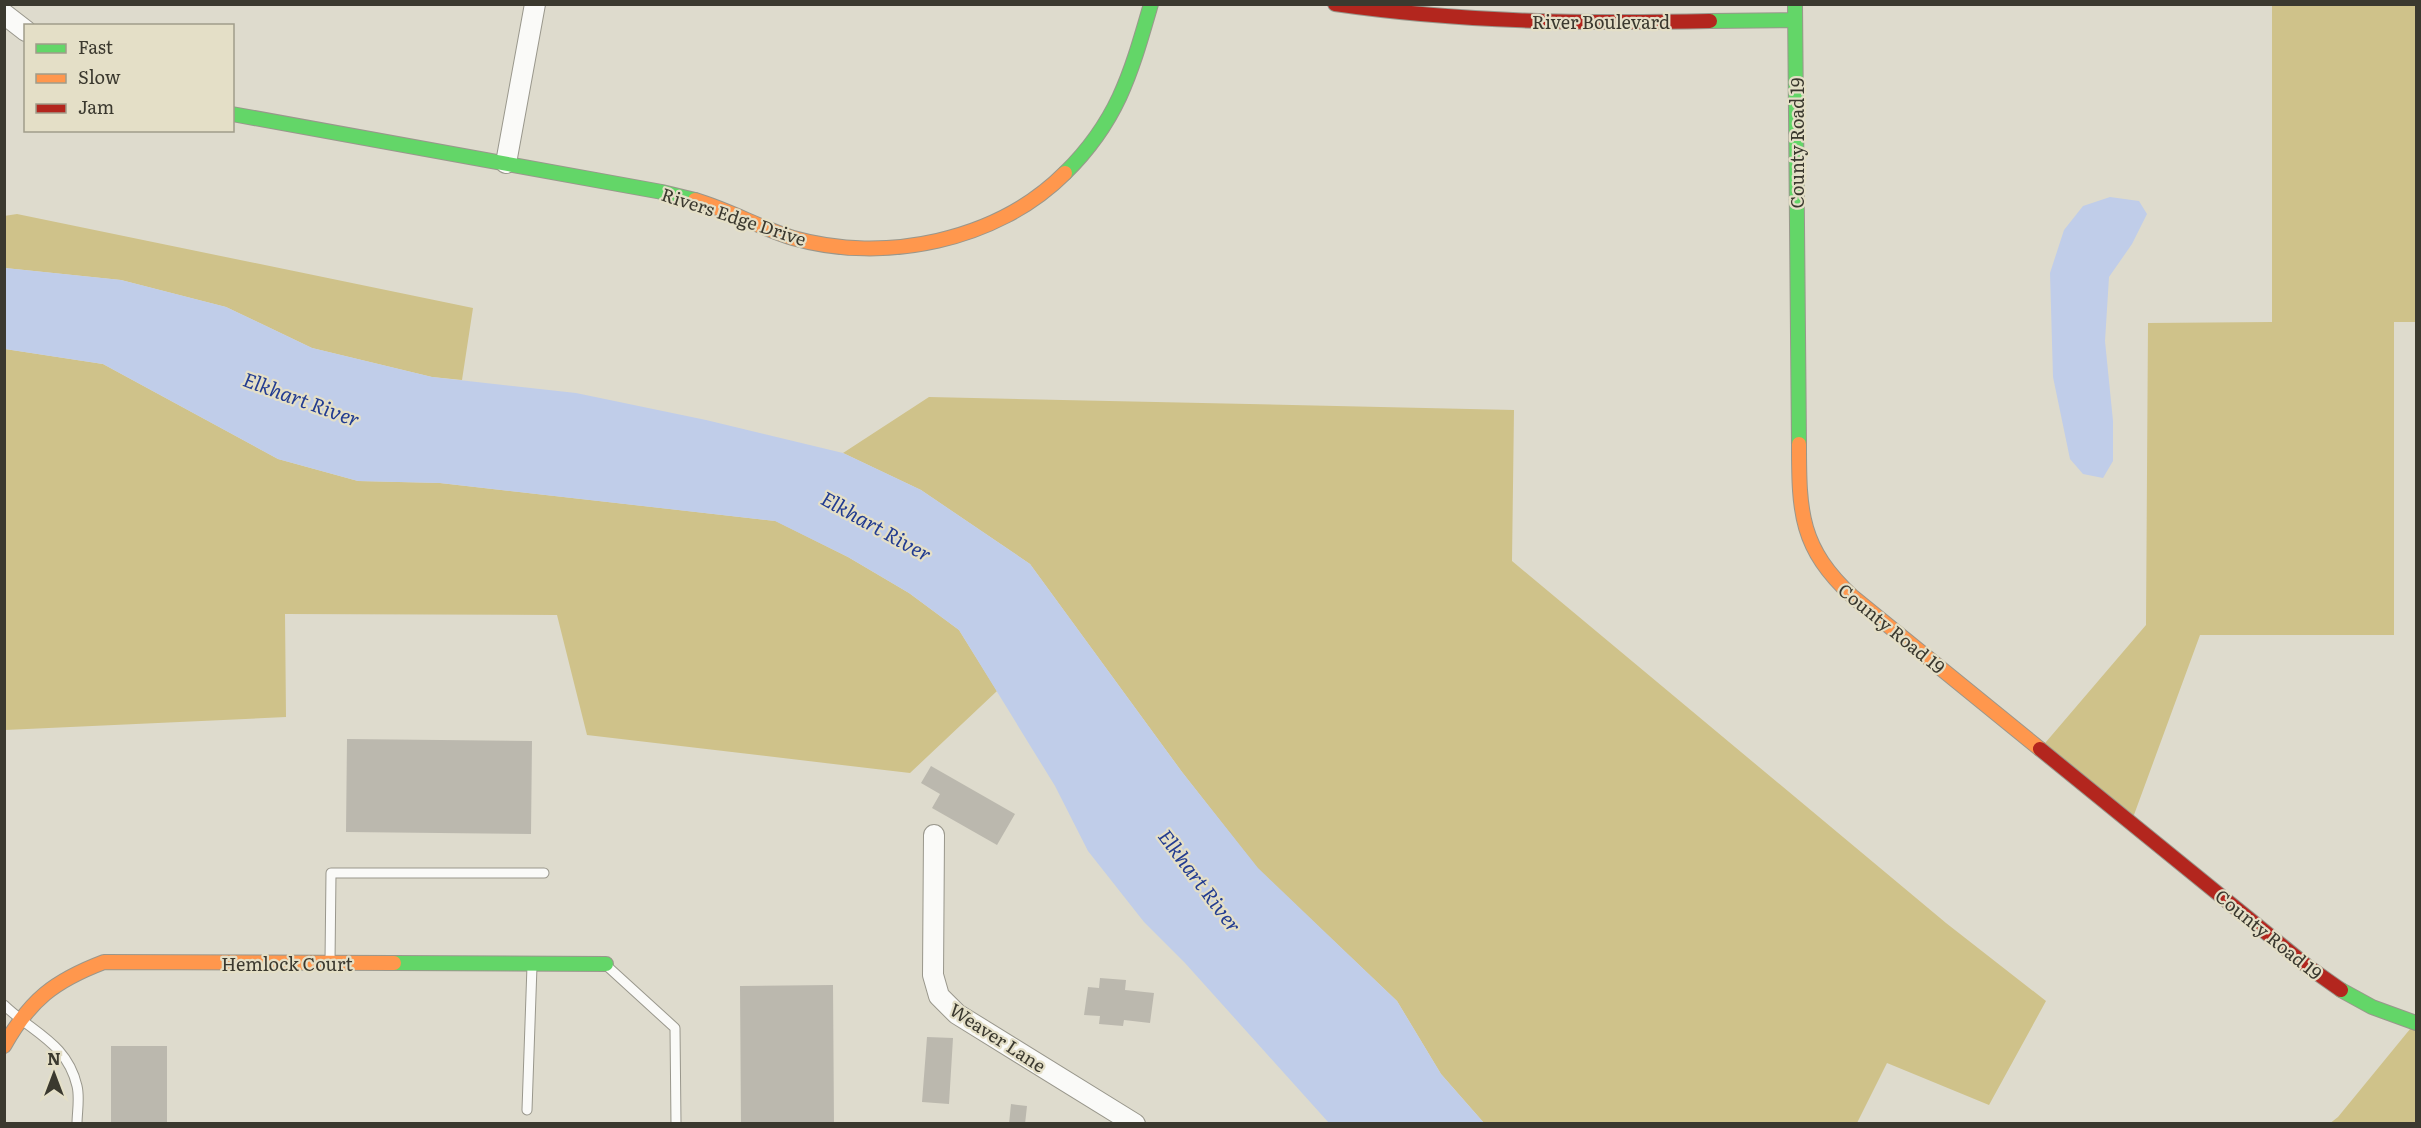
<svg xmlns="http://www.w3.org/2000/svg" width="2421" height="1128" viewBox="0 0 2421 1128" font-family="Literata,serif">
  <style>
    .green { fill: #cfc28a }
    .water { fill: #c0cde9 }
    .building { fill: #bbb8ae }
    .lines { fill: none; stroke-linecap: round; stroke-linejoin: round }
    .lane-casing { stroke: #99978c; stroke-width: 11 }
    .street-casing { stroke: #99978c; stroke-width: 22 }
    .fast-casing { stroke: #99978c; stroke-width: 16 }
    .slow-casing { stroke: #99978c; stroke-width: 16 }
    .jam-casing { stroke: #99978c; stroke-width: 16 }
    .lane { stroke: #fafaf8; stroke-width: 9 }
    .street { stroke: #fafaf8; stroke-width: 20 }
    .fast { stroke: #63d668; stroke-width: 14 }
    .slow { stroke: #ff974d; stroke-width: 14 }
    .jam { stroke: #b3261e; stroke-width: 14 }
    .labels { text-anchor: middle; dominant-baseline: central; stroke-width: 4.5; stroke-linejoin: round; paint-order: stroke }
    .street-label { font-size: 18px; fill: #3b392f; stroke: #e4dfc7 }
    .water-label { font-size: 20px; font-style: italic; fill: #223c91; stroke: #e4dfc7 }
  </style>
  <rect width="100%" height="100%" fill="#dedbcd"/>
  <path class="green" d="M2272,5H2416V322H2394V635H2200L2131,823L2040,749L2146,625L2148,323L2272,322Z
    M17,214L473,308L462,380L432,377L312,348L226,307L121,280L5,268L4,216Z
    M5,349L103,364L278,459L358,481L440,483L776,521L848,557L909,593L959,630L997,691L910,773L587,735L557,615L285,614L286,717L5,730Z
    M929,397L1514,410L1512,561L1946,923L2046,1001L1989,1105L1887,1063L1857,1123H1484L1441,1074L1397,1001L1258,869L1182,772L1030,564L921,490L843,453Z
    M2415,1023H2416V1122L2411,1124H2329L2338,1117Z"/>
  <path class="water" d="M2110,197L2139,201L2147,214L2132,244L2109,277L2105,341L2113,421V461L2103,478L2083,474L2070,459L2053,377L2050,273L2064,230L2083,206Z
    M5,268L121,280L226,307L312,348L432,377L576,393L706,420L843,453L921,490L1030,564L1182,772L1258,868L1397,1001L1441,1074L1484,1123H1329L1185,963L1144,922L1088,851L1055,786L959,630L909,593L848,557L775,521L440,483L358,481L278,459L103,364L5,349Z"/>
  <path class="building" d="M347,739L532,741L531,834L346,832Z
    M931,766L1015,814L997,845L932,808L940,794L921,783Z
    M1100,978L1126,980L1125,990L1154,993L1150,1023L1124,1020L1123,1026L1099,1024L1100,1016L1084,1015L1088,987L1099,988Z
    M833,985L834,1124H741L740,986Z
    M927,1037L953,1038L949,1104L922,1102Z
    M111,1046H167V1124H111Z
    M1011,1104L1027,1106L1025,1124H1009Z"/>
  <g class="lines">
    <g class="lane-casing">
      <path id="lane" d="M330,961L331,873H544
        M607,966L675,1028L676,1124
        M4,1005C33,1033 67,1043 77,1086C80,1098 77,1112 77,1124
        M527,1110L532,966"/>
    </g>
    <g class="street-casing">
      <path id="street" d="M4,14L26,31
        M506,163L535,4
        M934,835L933,975L939,996L957,1014L1135,1124"/>
    </g>
    <g class="fast-casing">
      <path id="fast" d="M1795,4L1799,444
        M1710,21L1795,20
        M232,114L662,192L695,200
        M1065,173C1118,121 1131,73 1151,4
        M394,963L606,964
        M2341,990L2372,1007L2416,1023"/>
    </g>
    <g class="slow-casing">
      <path id="slow" d="M695,200C729,210 760,228 793,238C884,264 997,241 1065,173
        M1799,444C1799,513 1800,548 1853,597L2040,749
        M4,1046C30,1000 54,981 104,962L394,963"/>
    </g>
    <g class="jam-casing">
      <path id="jam" d="M1335,4C1460,22 1584,24 1710,21
        M2040,749L2307,966L2341,990"/>
    </g>
    <use href="#lane" class="lane"/>
    <use href="#street" class="street"/>
    <use href="#fast" class="fast"/>
    <use href="#slow" class="slow"/>
    <use href="#jam" class="jam"/>
  </g>
  <g class="labels">
    <g class="street-label">
      <text x="1601" y="21">River Boulevard</text>
      <text transform="translate(1796 143) rotate(-90)">County Road 19</text>
      <text transform="translate(734 216) rotate(18)">Rivers Edge Drive</text>
      <text transform="translate(1892 628) rotate(39)">County Road 19</text>
      <text transform="translate(2269 934) rotate(39)">County Road 19</text>
      <text x="287" y="963">Hemlock Court</text>
      <text transform="translate(998 1037) rotate(33)">Weaver Lane</text>
    </g>
    <g class="water-label">
      <text transform="translate(302 398) rotate(20)">Elkhart River</text>
      <text transform="translate(877 525) rotate(29)">Elkhart River</text>
      <text transform="translate(1201 880) rotate(53)">Elkhart River</text>
    </g>
  </g>
  <rect width="2421" height="1128" fill="none" stroke="#3b392f" stroke-width="12"/>
  <rect x="24" y="24" width="210" height="108" fill="#e4dfc7" stroke="#a09d8a" stroke-width="1.5"/>
  <rect x="36" y="44" width="30" height="9" fill="#63d668" stroke="#a09d8a" stroke-width="1.5"/>
  <text x="78" y="54" font-size="18" fill="#3b392f">Fast</text>
  <rect x="36" y="74" width="30" height="9" fill="#ff974d" stroke="#a09d8a" stroke-width="1.5"/>
  <text x="78" y="84" font-size="18" fill="#3b392f">Slow</text>
  <rect x="36" y="104" width="30" height="9" fill="#b3261e" stroke="#a09d8a" stroke-width="1.5"/>
  <text x="78" y="114" font-size="18" fill="#3b392f">Jam</text>
  <g transform="translate(54 1074)" stroke="#e4dfc7" stroke-width="4.5" paint-order="stroke">
  <path d="M0-4.5L10 22L0 15L-10 22Z" fill="#3b392f"/>
  <text y="-9" font-size="16" font-weight="bold" text-anchor="middle" fill="#3b392f">N</text>
  </g>
</svg>
